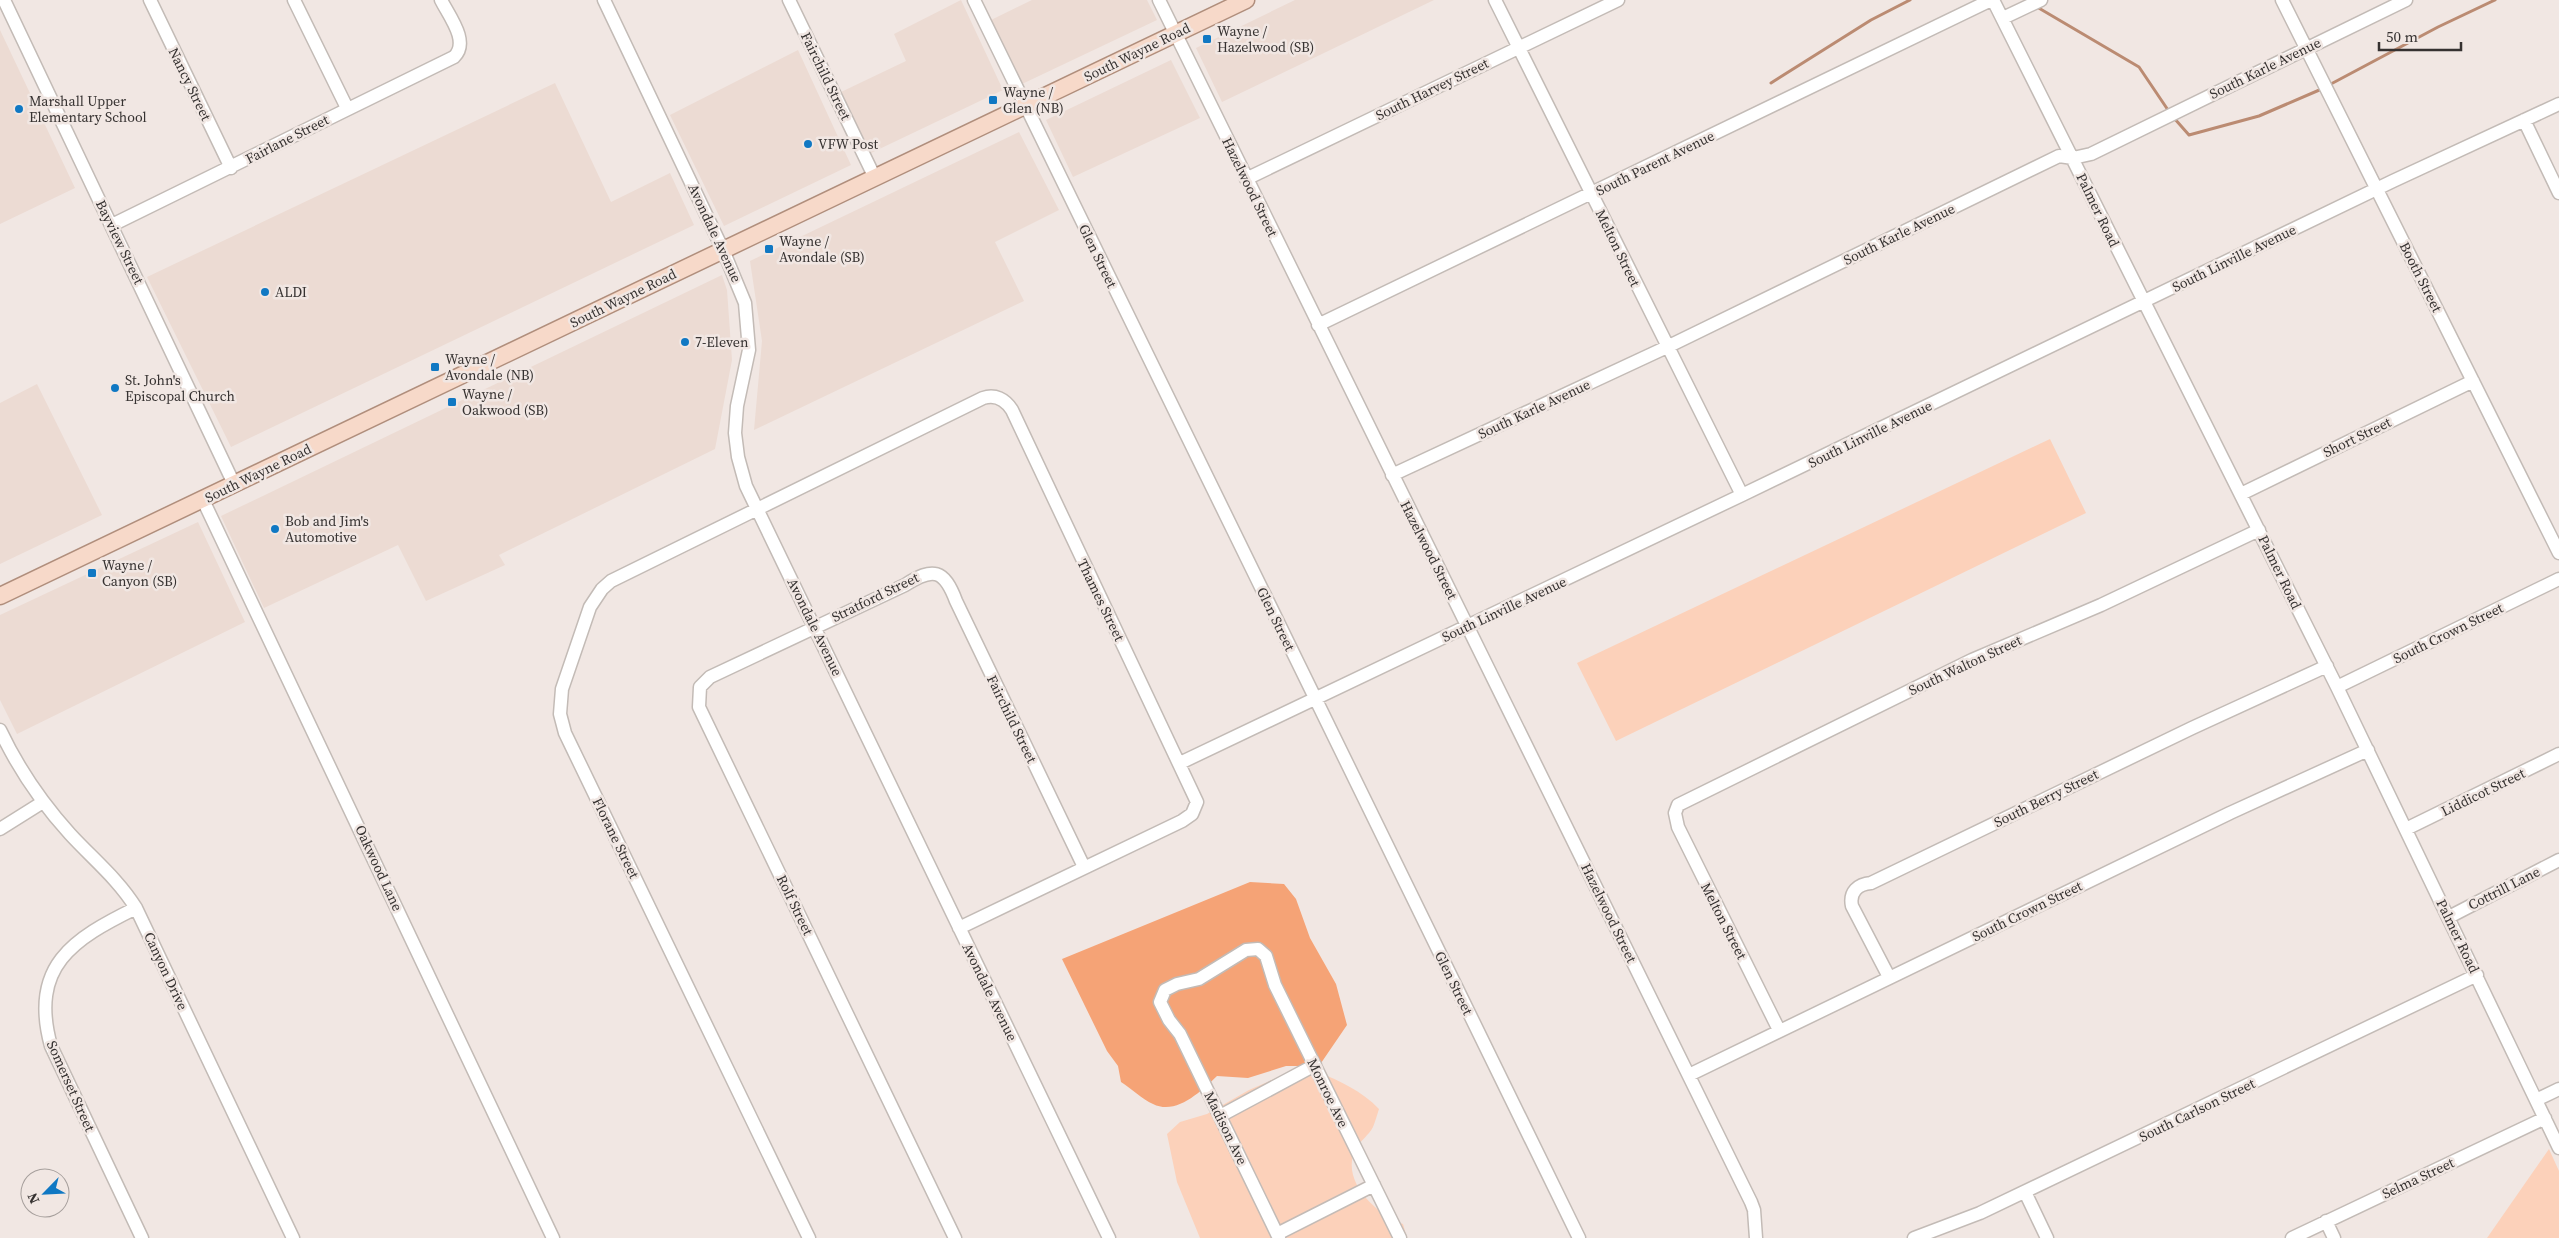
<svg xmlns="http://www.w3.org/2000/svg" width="2559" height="1238" viewBox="0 0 2559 1238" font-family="'Source Serif 4',serif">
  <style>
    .built { fill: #ecdbd3 }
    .green { fill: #fcd1ba }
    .forest { fill: #f5a376 }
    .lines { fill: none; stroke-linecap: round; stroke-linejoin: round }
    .stream { stroke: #bb8b72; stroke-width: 3 }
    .minor-casing { stroke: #c3bbb6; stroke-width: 15 }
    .major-casing { stroke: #b08e7c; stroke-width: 19 }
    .minor { stroke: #fff; stroke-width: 12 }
    .major { stroke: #f7d9c9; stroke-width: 16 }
    .poi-dot { fill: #1078c3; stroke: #f1e7e3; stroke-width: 2 }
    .labels { text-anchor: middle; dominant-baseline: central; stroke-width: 5; stroke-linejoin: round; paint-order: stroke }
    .poi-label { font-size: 14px; fill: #363231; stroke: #f1e7e3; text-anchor: start }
    .street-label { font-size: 14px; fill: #363231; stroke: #f1e7e3 }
  </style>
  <rect width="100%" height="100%" fill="#f1e7e3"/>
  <path class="built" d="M961,0L1003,90L871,153L841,92L906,61L894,34Z
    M1032,0H1147L1157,20L1022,84L991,20Z
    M1295,0H1434L1222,102L1196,48Z
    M0,30L75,188L0,224Z
    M798,50L851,165L724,226L670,115Z
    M1171,60L1200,118L1073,177L1046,120Z
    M555,83L611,202L670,173L694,225L231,447L147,277Z
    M1019,132L1059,210L995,242L1024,301L754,430L762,341L750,261Z
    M722,275L727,290L732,360L715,449L499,555L505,565L426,601L398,545L264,608L221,516Z
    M37,384L102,515L0,564V403Z
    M198,522L245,622L17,734L0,700V615Z"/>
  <path class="green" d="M2050,439L2086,513L1616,741L1577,663Z
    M1318,1072C1340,1081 1362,1091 1379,1109C1377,1115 1375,1122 1373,1127C1369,1135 1360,1141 1356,1148C1339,1180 1376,1214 1403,1224L1407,1238H1200L1177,1182L1167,1134L1180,1122L1207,1114L1249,1090L1288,1073Z
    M2549,1149L2559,1171V1238H2487Z"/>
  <path class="forest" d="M1250,882L1284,884L1296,899L1310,938L1336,984L1347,1025L1319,1066H1286L1248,1078L1217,1076C1202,1090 1177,1116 1153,1104C1142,1099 1132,1089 1121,1082L1118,1066L1107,1051L1062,959Z"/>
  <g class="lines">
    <path class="stream" d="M2037,7L2139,67L2170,113
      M1771,83L1871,20L1910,0
      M2329,85L2438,27L2495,0
      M2174,118L2189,135L2259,116L2324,88"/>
    <g class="minor-casing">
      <path id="minor" d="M4,0L234,484
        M150,0L231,168
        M294,0L347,108
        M604,0L723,250L745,303L749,350L737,406L735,433L738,457L746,486L1109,1238
        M789,0L875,178
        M974,0L1579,1238
        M1159,0L1751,1202L1754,1210L1756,1238
        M1495,0L1742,495
        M1993,0L2337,687L2559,1148
        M2282,0L2559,553
        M2003,18L2041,0
        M2524,120L2559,193
        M1246,179L1618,0
        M112,225L454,57C470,42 449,16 441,0
        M1318,325L1991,0
        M1392,475L1667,347L2059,156L2073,158L2091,154L2406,0
        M2241,494L2473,381
        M203,500L553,1238
        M2337,687L2559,579
        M0,730C18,768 41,802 70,834C93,859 118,879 136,908L293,1238
        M1180,763L1742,495L2393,181L2559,104
        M0,829L43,802
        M2406,829L2559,754
        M136,908C73,939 29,966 51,1046L142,1238
        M2449,917L2559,860
        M1889,977L1852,906C1849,892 1858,884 1871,883L2192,728L2327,666
        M1779,1030L1678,827L1675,813L1678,805L1972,660L2101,605L2259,530
        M1689,1075L2230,813L2368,750
        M2536,1100L2559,1089
        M1220,1116L1315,1065
        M2025,1192L2047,1238
        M2326,1221L2334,1238
        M1277,1234L1374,1185
        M809,1238L565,733L560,714L562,689L590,607L602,589L611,581L983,398C995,394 1005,399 1012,410L1197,802L1192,814L1182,821L959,928
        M955,1238L699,707L700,687L710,677L905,585C933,567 944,569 956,601L1084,867
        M1279,1238L1180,1034L1169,1020L1160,1002L1165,990L1177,984L1199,979L1246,950L1258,949L1266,956L1275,985L1400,1238
        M1914,1238L1980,1213L2477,975
        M2292,1238L2545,1118"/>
    </g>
    <g class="major-casing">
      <path id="major" d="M0,596L1246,0"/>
    </g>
    <use href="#minor" class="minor"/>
    <use href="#major" class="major"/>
  </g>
  <g class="poi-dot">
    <rect x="1202" y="34" width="10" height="10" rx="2.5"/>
    <rect x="988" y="95" width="10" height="10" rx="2.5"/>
    <circle cx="19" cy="109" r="5"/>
    <circle cx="808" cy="144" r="5"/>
    <rect x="764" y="244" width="10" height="10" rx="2.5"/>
    <circle cx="265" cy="292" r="5"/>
    <circle cx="685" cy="342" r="5"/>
    <rect x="430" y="362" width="10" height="10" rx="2.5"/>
    <circle cx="115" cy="388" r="5"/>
    <rect x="447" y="397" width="10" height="10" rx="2.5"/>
    <circle cx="275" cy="529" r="5"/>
    <rect x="87" y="568" width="10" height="10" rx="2.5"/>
  </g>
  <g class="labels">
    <g class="poi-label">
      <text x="1217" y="31">Wayne /<tspan x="1217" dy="16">Hazelwood (SB)</tspan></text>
      <text x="1003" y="92">Wayne /<tspan x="1003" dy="16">Glen (NB)</tspan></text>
      <text x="29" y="101">Marshall Upper<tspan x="29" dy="16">Elementary School</tspan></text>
      <text x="818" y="144">VFW Post</text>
      <text x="779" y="241">Wayne /<tspan x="779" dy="16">Avondale (SB)</tspan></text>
      <text x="275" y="292">ALDI</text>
      <text x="695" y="342">7-Eleven</text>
      <text x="445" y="359">Wayne /<tspan x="445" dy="16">Avondale (NB)</tspan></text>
      <text x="125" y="380">St. John's<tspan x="125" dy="16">Episcopal Church</tspan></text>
      <text x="462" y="394">Wayne /<tspan x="462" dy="16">Oakwood (SB)</tspan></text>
      <text x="285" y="521">Bob and Jim's<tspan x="285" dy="16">Automotive</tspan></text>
      <text x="102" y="565">Wayne /<tspan x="102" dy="16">Canyon (SB)</tspan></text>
    </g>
    <g class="street-label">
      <text transform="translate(1137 52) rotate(-26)">South Wayne Road</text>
      <text transform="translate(2265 68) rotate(-26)">South Karle Avenue</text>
      <text transform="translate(826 76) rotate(64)">Fairchild Street</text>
      <text transform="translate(190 84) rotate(64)">Nancy Street</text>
      <text transform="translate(1432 89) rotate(-26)">South Harvey Street</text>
      <text transform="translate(287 139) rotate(-27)">Fairlane Street</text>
      <text transform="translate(1655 163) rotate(-26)">South Parent Avenue</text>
      <text transform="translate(1250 187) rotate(64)">Hazelwood Street</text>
      <text transform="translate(2098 210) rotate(64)">Palmer Road</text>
      <text transform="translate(715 233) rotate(65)">Avondale Avenue</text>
      <text transform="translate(1899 234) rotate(-26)">South Karle Avenue</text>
      <text transform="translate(120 242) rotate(64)">Bayview Street</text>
      <text transform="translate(1618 248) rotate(64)">Melton Street</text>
      <text transform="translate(1098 256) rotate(64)">Glen Street</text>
      <text transform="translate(2234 258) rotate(-26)">South Linville Avenue</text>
      <text transform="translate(2421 277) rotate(63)">Booth Street</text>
      <text transform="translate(623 298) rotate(-26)">South Wayne Road</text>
      <text transform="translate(1534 409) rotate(-25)">South Karle Avenue</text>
      <text transform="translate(1870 434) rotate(-26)">South Linville Avenue</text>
      <text transform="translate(2357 437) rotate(-26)">Short Street</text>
      <text transform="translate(258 473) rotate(-26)">South Wayne Road</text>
      <text transform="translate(1429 550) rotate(63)">Hazelwood Street</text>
      <text transform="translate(2280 572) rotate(64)">Palmer Road</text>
      <text transform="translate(875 597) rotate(-26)">Stratford Street</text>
      <text transform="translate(1101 600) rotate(64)">Thames Street</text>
      <text transform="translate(1504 609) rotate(-25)">South Linville Avenue</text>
      <text transform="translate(1276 619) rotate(64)">Glen Street</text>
      <text transform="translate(815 627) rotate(64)">Avondale Avenue</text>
      <text transform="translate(2448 633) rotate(-26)">South Crown Street</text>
      <text transform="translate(1965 665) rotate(-25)">South Walton Street</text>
      <text transform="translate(1012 719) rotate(64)">Fairchild Street</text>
      <text transform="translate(2483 792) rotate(-26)">Liddicot Street</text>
      <text transform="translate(2046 798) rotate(-26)">South Berry Street</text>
      <text transform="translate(616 838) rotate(64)">Florane Street</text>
      <text transform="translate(379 868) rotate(65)">Oakwood Lane</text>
      <text transform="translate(2504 888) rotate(-27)">Cottrill Lane</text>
      <text transform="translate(795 905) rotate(64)">Rolf Street</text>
      <text transform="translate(2027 911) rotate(-26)">South Crown Street</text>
      <text transform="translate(1609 913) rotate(64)">Hazelwood Street</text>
      <text transform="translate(1724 921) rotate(63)">Melton Street</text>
      <text transform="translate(2458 936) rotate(64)">Palmer Road</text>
      <text transform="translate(166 971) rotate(65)">Canyon Drive</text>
      <text transform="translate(1454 983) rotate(64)">Glen Street</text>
      <text transform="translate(990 992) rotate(64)">Avondale Avenue</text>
      <text transform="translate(71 1086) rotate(66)">Somerset Street</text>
      <text transform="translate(1328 1093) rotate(64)">Monroe Ave</text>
      <text transform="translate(2197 1110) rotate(-26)">South Carlson Street</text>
      <text transform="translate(1226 1128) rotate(64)">Madison Ave</text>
      <text transform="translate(2418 1178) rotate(-25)">Selma Street</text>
    </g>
  </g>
  <g transform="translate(45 1193) rotate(246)"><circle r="24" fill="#f1e7e3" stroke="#a69f9c"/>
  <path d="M0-4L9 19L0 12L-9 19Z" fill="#1078c3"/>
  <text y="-8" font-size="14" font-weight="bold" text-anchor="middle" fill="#363231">N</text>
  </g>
  <path d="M2379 42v8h82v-8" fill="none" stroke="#363231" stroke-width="2.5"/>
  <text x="2386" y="42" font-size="15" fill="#363231" stroke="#f1e7e3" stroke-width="4" paint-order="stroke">50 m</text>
</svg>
